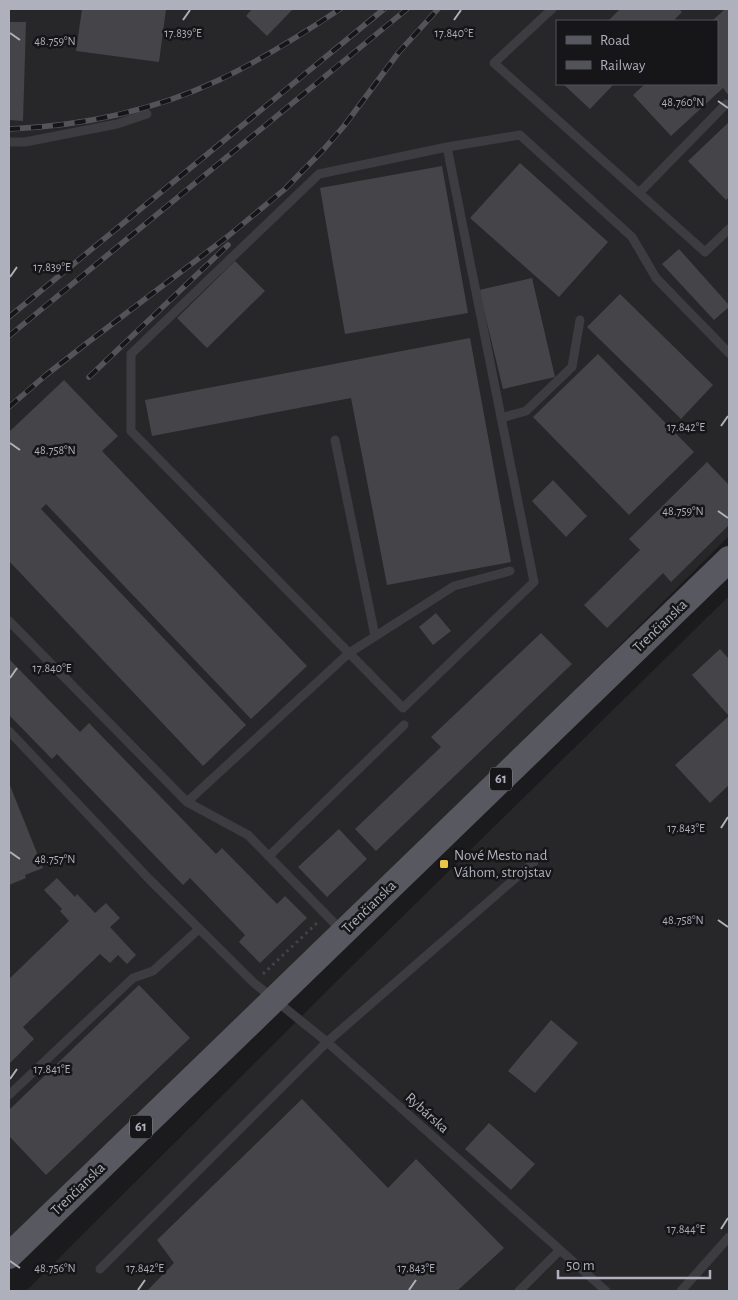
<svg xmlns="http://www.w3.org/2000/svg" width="738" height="1300" viewBox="0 0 738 1300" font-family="'Alegreya Sans',sans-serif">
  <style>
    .built { fill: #272629; fill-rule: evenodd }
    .building { fill: #454549 }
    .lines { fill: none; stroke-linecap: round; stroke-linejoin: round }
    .path { stroke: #424348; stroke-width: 3; stroke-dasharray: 2.5 4; stroke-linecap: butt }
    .lane { stroke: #3c3c41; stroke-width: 9 }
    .primary { stroke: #585960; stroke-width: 26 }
    .rail-casing { stroke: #53545a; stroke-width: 5.5 }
    .rail { stroke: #161518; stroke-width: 4; stroke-dasharray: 11; stroke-linecap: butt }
    .ticks { fill: none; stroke: #aeb0bb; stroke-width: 2 }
    .poi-dot { fill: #e8c547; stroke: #161518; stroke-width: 2 }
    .labels { text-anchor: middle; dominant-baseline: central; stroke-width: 5; stroke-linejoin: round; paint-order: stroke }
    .shield { fill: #161518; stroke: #80828a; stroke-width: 1 }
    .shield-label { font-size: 14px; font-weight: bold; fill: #aeb0bb }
    .street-label { font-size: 15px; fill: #aeb0bb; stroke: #161518 }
    .poi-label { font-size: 15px; fill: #aeb0bb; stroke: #161518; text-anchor: start }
    .ticks-label { font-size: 12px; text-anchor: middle; fill: #aeb0bb; stroke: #161518; stroke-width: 5; stroke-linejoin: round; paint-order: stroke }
  </style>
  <rect width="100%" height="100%" fill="#1b1a1c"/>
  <path class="built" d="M9,9H729V536L586,679L9,1248ZM557,21H717V84H557Z
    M729,596V1291H26L349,969Z"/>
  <path class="building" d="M82,9H166L159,62L76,51Z
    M252,9H293L267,36L246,16Z
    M620,9H679L682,12L673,21H608Z
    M725,9H729V96L723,88L671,136L633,95L645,84H717V21H712Z
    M9,22H26L23,121L9,120Z
    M563,84H614L590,109Z
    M729,122V197L726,200L688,161Z
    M520,163L608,242L559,297L470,218Z
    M442,166L468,313L345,334L320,188Z
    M679,249L729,305V307L714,320L662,264Z
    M235,261L265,291L207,348L177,318Z
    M532,278L555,377L503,389L479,290Z
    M620,294L713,385L681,419L587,327Z
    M470,338L511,562L387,585L351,398L152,436L145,400Z
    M598,354L694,452L629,515L533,417Z
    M64,380L118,436L102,451L307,666L251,719L46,504L41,509L246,725L203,766L9,561V432Z
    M707,462L729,485V525L671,582L663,573L607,628L584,605L640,550L629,539Z
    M553,480L587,516L566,537L532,501Z
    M436,613L451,631L433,645L419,627Z
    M541,633L572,664L376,851L355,829L441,747L431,737Z
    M720,649L729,659V785L710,803L675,765L729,716L692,675Z
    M9,659L80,732L89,723L216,854L222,848L277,904L285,896L307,918L260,963L239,942L245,935L190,878L183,885L57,754L52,759L9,715Z
    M9,783L43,868L25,875L26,878L9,885Z
    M339,829L367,859L327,897L298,867Z
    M57,878L75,897L77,894L95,913L106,903L120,918L110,927L136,955L127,964L118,955L110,963L100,954L23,1027L34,1039L9,1064V979L69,921L60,911L62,909L44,890Z
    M139,985L190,1038L46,1175L9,1136V1110Z
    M551,1020L578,1043L535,1093L508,1071Z
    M302,1099L388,1188L416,1159L504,1248L457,1291H147L174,1263L157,1240Z
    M489,1123L535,1164L511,1190L465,1149Z"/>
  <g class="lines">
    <path class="path" d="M263,974L317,923"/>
    <path class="lane" d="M552,9L494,63L705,252L729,229
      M9,142H25L117,124L147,114
      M447,147L534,582L403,708L349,653L454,586L510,571
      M639,193L726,104
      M501,418L526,411L572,367L580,320
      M335,440L375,636
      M9,621L187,802L248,835L341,930
      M9,731L149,879L254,983L327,1042L606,1291
      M187,802L349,653L131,431V354L319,174L447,147L520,135L632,237L656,278L729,353
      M269,856L404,725
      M9,1095L133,978L153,971L199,929
      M100,1269L327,1042L534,862
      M519,1291L559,1251
      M681,1291L729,1237"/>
    <path class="primary" d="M9,1256L729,559"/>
    <g class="rail-casing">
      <path id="rail" d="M9,129C81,126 153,111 219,80C261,60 301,35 340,9
        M9,317L384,9
        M9,336L407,9
        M89,377L228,245
        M9,407L46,375L87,343L227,237L285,189L324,149L344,126L399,52L438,9"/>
    </g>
    <use href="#rail" class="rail"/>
  </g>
  <path class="ticks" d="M183,20L190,10M454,20L461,10M10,33L20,40M718,101L728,108M10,277L17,267M721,426L728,416M10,443L20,450M718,511L728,518M10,678L17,668M721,828L728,817M10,852L20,859M718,920L728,927M10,1079L17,1069M721,1229L728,1218M10,1261L20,1268M138,1290L145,1280M409,1290L416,1280"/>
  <rect class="poi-dot" x="439" y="859" width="10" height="10" rx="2.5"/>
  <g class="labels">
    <g class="shield">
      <rect x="490" y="767.5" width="22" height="23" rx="4"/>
      <rect x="130" y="1115.5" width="22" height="23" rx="4"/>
    </g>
    <g class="shield-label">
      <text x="501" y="779">61</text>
      <text x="141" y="1127">61</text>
    </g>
    <g class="street-label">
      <text transform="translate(660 626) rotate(-44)">Trenčianska</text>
      <text transform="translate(369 907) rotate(-44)">Trenčianska</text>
      <text transform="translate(427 1113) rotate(42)">Rybárska</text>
      <text transform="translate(78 1189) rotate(-44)">Trenčianska</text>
    </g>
    <g class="poi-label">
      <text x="454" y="855">Nové Mesto nad<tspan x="454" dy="17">Váhom, strojstav</tspan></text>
    </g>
  </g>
  <g class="ticks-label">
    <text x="183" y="37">17.839°E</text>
    <text x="454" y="37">17.840°E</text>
    <text x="55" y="45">48.759°N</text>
    <text x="683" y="106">48.760°N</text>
    <text x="52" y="271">17.839°E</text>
    <text x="686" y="431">17.842°E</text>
    <text x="55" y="454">48.758°N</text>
    <text x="683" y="515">48.759°N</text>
    <text x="52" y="672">17.840°E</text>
    <text x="686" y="832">17.843°E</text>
    <text x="55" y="863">48.757°N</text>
    <text x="683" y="924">48.758°N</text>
    <text x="52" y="1073">17.841°E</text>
    <text x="686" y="1233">17.844°E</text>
    <text x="145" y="1272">17.842°E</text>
    <text x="416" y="1272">17.843°E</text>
    <text x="55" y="1272">48.756°N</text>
  </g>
  <rect width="738" height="1300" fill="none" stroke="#aeb0bb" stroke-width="20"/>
  <rect x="556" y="20" width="162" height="65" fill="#161518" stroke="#535359"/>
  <rect x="566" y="36" width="25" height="8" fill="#585960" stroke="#535359"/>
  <text x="600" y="45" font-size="15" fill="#aeb0bb">Road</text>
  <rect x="566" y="61" width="25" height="8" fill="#53545a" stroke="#535359"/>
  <text x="600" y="70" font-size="15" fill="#aeb0bb">Railway</text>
  <path d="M558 1270v8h152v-8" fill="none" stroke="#aeb0bb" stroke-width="2.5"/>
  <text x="566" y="1270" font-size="15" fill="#aeb0bb" stroke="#161518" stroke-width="4" paint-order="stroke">50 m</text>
</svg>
